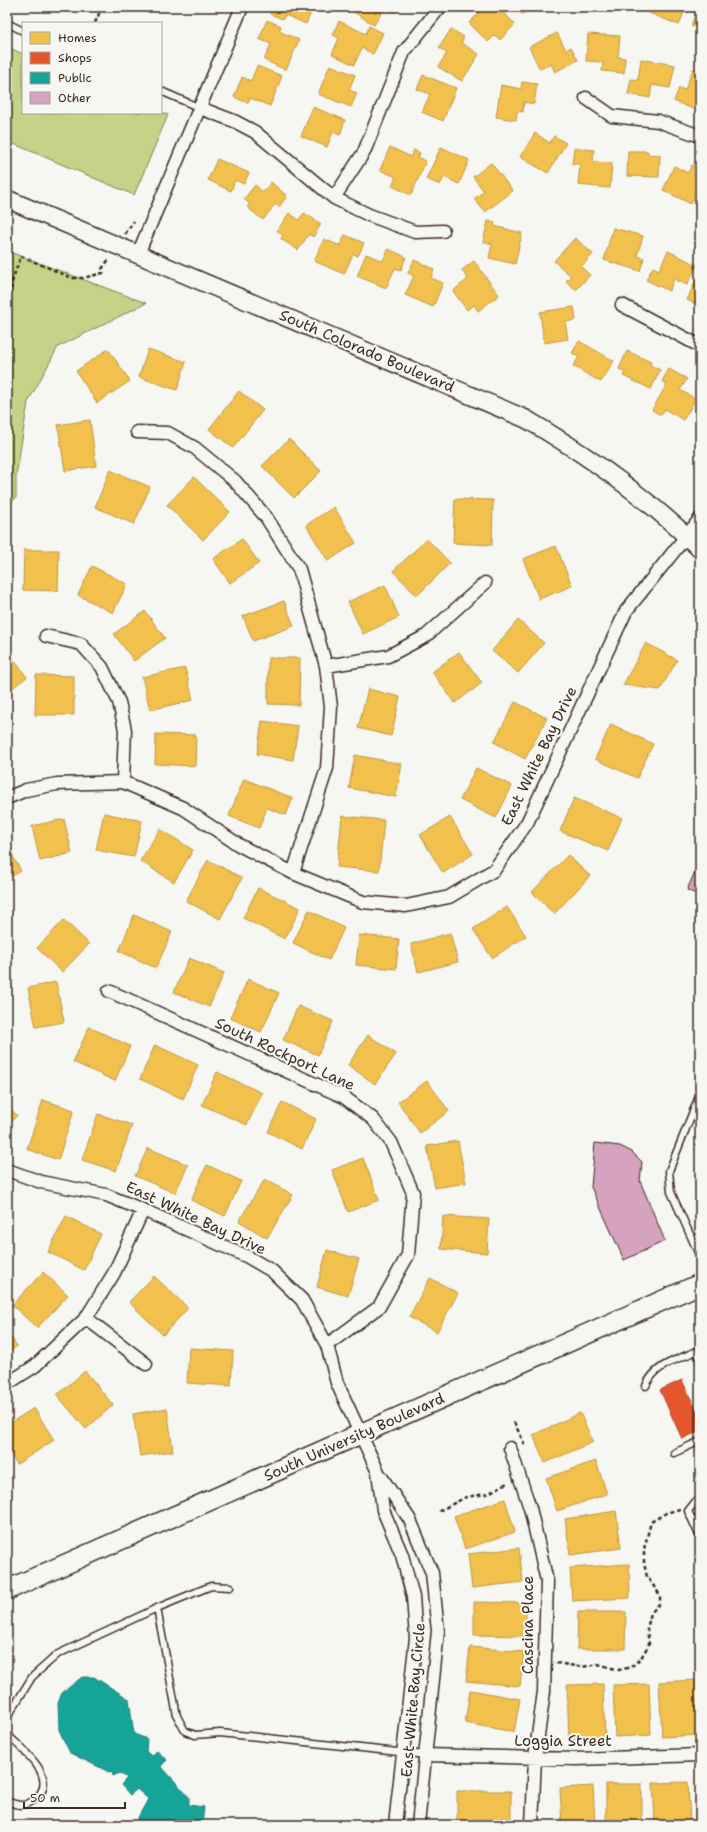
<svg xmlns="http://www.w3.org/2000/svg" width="707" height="1832" viewBox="0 0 707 1832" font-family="'Shantell Sans',sans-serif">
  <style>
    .green { fill: #c4d387; stroke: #807e52 }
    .homes { fill: #f2c14e; stroke: #bb9440 }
    .shops { fill: #e4572e; stroke: #b14a29 }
    .public { fill: #17a398; stroke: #227f73 }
    .building { fill: #d5a3c0; stroke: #3b2a1e }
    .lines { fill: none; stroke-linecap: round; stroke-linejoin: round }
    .service-casing { stroke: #3b2a1e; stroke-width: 9 }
    .minor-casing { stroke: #3b2a1e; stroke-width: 15 }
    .secondary-casing { stroke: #3b2a1e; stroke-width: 20 }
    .primary-casing { stroke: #3b2a1e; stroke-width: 22 }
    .path { stroke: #3b2a1e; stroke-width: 2.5; stroke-dasharray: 4 3; stroke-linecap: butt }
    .service { stroke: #f6f6f2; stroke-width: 6 }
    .minor { stroke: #f6f6f2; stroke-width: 12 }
    .secondary { stroke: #f6f6f2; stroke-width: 17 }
    .primary { stroke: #f6f6f2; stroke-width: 19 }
    .labels { text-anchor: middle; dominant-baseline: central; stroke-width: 4; stroke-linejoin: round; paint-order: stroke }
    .street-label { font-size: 15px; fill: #3b2a1e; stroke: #f6f6f2 }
  </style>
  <rect width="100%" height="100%" fill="#f6f6f2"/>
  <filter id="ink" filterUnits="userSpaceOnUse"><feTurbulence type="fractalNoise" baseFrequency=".025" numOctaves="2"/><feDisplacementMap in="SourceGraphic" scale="8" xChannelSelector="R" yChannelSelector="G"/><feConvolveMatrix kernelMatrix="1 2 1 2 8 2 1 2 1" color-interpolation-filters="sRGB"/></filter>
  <g filter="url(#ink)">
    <path class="green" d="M7,47L23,54V113L161,112L168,115L134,195L7,141Z
      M7,251L146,303L58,347L28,402L16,476V498L7,506Z"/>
    <path class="homes" d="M273,7H313L306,24L285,15L283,19L270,14Z
      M357,7H385L374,25L354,12Z
      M385,7H397L394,12Z
      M473,7H498L515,24L500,40L495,35L488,42L469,23L479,13Z
      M518,7H534L522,14Z
      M652,7H686L679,25L649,13Z
      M698,7H700V30L691,26Z
      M267,20L281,26L279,31L299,40L286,70L264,60L271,44L259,39Z
      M339,21L366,34L369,26L383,33L373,54L362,48L354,65L332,54L339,38L333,35Z
      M451,29L464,37L461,43L479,54L462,81L438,67L447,53L439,48Z
      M557,33L566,50L571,47L578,60L555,72L551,64L540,69L529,47Z
      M588,34L620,36L618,57L625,58L624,73L602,71L603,62L586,61Z
      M641,59L675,65L670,88L652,85L650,98L628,94L631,79L638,80Z
      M330,65L355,75L349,90L357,93L351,107L318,94Z
      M257,66L282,76L270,106L250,98L248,103L234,97L242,77L251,81Z
      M693,69L700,71V98L698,97L693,109L674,101L679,88L685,90Z
      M423,75L456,88L443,121L422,112L430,94L417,89Z
      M522,82L537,84L534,104L524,102L523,112L517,111L516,120L496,117L501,85L521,89Z
      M313,107L345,120L340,135L333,132L327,147L301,136Z
      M535,133L550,143L554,136L566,143L548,173L520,157Z
      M390,147L411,157L414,150L420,153L418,157L426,161L411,195L392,186L396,177L380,170Z
      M441,147L469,160L459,184L444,177L440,185L426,179Z
      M574,148L594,150L593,162L612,163L610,188L578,185L580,164H572Z
      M628,151H648L647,154L660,155L659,177L627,176Z
      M217,159L249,173L244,184L235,180L231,191L208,180Z
      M491,163L513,191L485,212L474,199L484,191L473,177Z
      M692,165L700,168V185L691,204L663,190L674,166L688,173Z
      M271,182L287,196L279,207L275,204L263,220L247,207L250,204L244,199L255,185L263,192Z
      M289,213L299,220L304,213L321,224L313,237L309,234L298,250L281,239L283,235L277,231Z
      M488,221L495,222L494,226L522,233L515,264L489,258L492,244L483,242Z
      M613,228L643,236L637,256L644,258L640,271L604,260Z
      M345,235L364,243L358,256L353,254L344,274L314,261L324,239L340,246Z
      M575,238L593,254L581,267L590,275L576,290L566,281L571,276L554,261Z
      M388,249L406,257L401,270L395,268L386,288L357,276L366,254L383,261Z
      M668,251L697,265L687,285L674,279L669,291L646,280L653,267L659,270Z
      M414,260L434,269L431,278L443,283L433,307L405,295L414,276L408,273Z
      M474,261L499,295L478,311L474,305L467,310L453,291L468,279L462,270Z
      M698,276L700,277V306L687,300Z
      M574,307L576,320L565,322L568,339L544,343L540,312Z
      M579,341L614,361L601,382L573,366L579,357L572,353Z
      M108,349L130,381L97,403L76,371Z
      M148,349L186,362L177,390L139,377Z
      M627,351L651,362L650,365L660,370L651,389L623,376L625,372L619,369Z
      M669,369L687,379L680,390L696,399L683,420L665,409L661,415L652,410L667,384L662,381Z
      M239,391L263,410L233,448L209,429Z
      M90,420L96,466L65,471L58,425Z
      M289,439L321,471L294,498L262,466Z
      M110,470L150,487L134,524L95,507Z
      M194,477L230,512L203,540L167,505Z
      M455,499L493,500L492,545L453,543Z
      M334,507L356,543L328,561L306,525Z
      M242,539L259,563L230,583L213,559Z
      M427,539L450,563L417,596L393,571Z
      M556,546L572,586L539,599L523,559Z
      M24,550H59L58,591L23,590Z
      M92,566L127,584L113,613L78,595Z
      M385,585L399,617L363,634L348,602Z
      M7,596L13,599L7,611Z
      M284,601L294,626L253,641L243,616Z
      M145,611L165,638L134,661L114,634Z
      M518,620L544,643L518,673L492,651Z
      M646,643L677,660L660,690L623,685Z
      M459,652L482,683L455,703L432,672Z
      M10,655L27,677L7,692V657Z
      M268,658H300L299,705L268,704Z
      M185,668L193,700L150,710L142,677Z
      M36,675L74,676V715H35Z
      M368,689L400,697L391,736L358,728Z
      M515,702L547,718L525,759L494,742Z
      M262,721L298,726L293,760L257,754Z
      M611,724L653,744L637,778L595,759Z
      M156,734L196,735L195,766L155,764Z
      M355,755L402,764L396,797L349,788Z
      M476,768L512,786L496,818L460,800Z
      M244,779L293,798L286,815L267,808L259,828L229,816Z
      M574,798L622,818L608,851L560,831Z
      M104,813L142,821L134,857L96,850Z
      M342,816L384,820L379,871L337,867Z
      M450,817L473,854L443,873L420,835Z
      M64,819L72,853L40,861L32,826Z
      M160,829L193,850L174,882L140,861Z
      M7,846L21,871L7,879Z
      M568,855L590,876L554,914L532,892Z
      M208,860L242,878L220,919L186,901Z
      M258,888L300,908L285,939L243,918Z
      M507,907L526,936L492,958L473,929Z
      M309,910L344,928L329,960L293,943Z
      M134,915L172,932L156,968L119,951Z
      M64,920L89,944L62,972L37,948Z
      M450,933L458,962L418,972L411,944Z
      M359,935L399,939L396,969L356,965Z
      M189,958L224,973L209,1007L174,992Z
      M248,979L279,993L261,1032L230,1018Z
      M56,982L64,1022L36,1027L28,988Z
      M298,1006L333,1021L318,1055L283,1040Z
      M89,1027L130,1046L115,1081L73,1062Z
      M368,1035L396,1054L375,1084L348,1065Z
      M155,1045L198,1065L183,1099L140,1079Z
      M217,1072L262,1093L247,1125L202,1105Z
      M427,1081L449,1111L420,1133L398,1102Z
      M43,1100L74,1110L58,1160L27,1149Z
      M282,1102L316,1119L302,1149L268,1132Z
      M7,1107L17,1115L7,1127Z
      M98,1114L132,1125L116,1171L82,1160Z
      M458,1141L466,1183L435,1188L427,1146Z
      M148,1148L188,1165L175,1193L135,1176Z
      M363,1158L379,1200L348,1212L332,1170Z
      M207,1165L241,1181L225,1216L191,1200Z
      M265,1179L293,1195L267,1238L239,1221Z
      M66,1216L101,1234L84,1270L48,1252Z
      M443,1216L489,1219L487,1253L441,1249Z
      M327,1250L359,1259L348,1296L317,1287Z
      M43,1272L68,1295L37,1328L12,1305Z
      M154,1276L188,1308L163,1335L129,1302Z
      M430,1278L458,1293L437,1332L409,1317Z
      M7,1332L17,1346L7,1354Z
      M189,1348L233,1351L231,1386L187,1383Z
      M85,1371L113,1405L86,1429L57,1395Z
      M34,1408L54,1440L17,1464L7,1448V1425Z
      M167,1408L173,1451L140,1456L133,1414Z
      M580,1413L593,1442L545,1463L533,1435Z
      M596,1461L607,1494L557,1511L546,1478Z
      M505,1499L515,1532L465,1549L454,1516Z
      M616,1511L621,1548L570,1555L565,1519Z
      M519,1548L523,1582L472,1588L468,1554Z
      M629,1564L630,1598L572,1601L570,1568Z
      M474,1602L526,1603V1636L474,1635Z
      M578,1612H626L625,1649H577Z
      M470,1647L524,1652L520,1686L466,1681Z
      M695,1680L698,1735L662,1737L659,1682Z
      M603,1684L605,1739L569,1740L567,1685Z
      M649,1684L651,1735L615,1737L613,1685Z
      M470,1690L520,1699L514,1732L465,1723Z
      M688,1782L690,1825H655L653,1783Z
      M699,1783H700V1825Z
      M606,1784H642V1825H606Z
      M593,1786L595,1825H562L560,1788Z
      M457,1791H511V1825H457Z"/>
    <path class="shops" d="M682,1380L700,1418V1431L682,1439L660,1390Z"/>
    <path class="public" d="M82,1677H94L129,1699L134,1734L147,1739L146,1751L151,1756L157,1751L167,1760L161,1766L189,1797V1805L204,1807L202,1825H134L148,1799L137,1789L130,1795L121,1785L127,1778L120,1773L113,1776L112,1771L109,1772L70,1753L59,1730L58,1703L62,1693Z"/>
    <path class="building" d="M700,860V896L687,890Z
      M595,1143L620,1146L632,1152L642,1162L640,1181L665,1241L624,1260L591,1187Z"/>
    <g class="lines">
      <g class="service-casing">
        <path id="service" d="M7,23L23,31
          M161,91L200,108
          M700,1094L669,1171L671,1192L700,1257
          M646,1386C654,1365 678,1359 697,1351L700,1358
          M674,1453L700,1441
          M695,1502L688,1511L700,1537
          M157,1608L177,1716L185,1731L195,1735L220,1733L426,1755
          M7,1718L32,1677L58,1654L157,1608L211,1586L230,1587
          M7,1734C22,1750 61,1778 35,1799C26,1807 18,1806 7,1801"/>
      </g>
      <g class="minor-casing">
        <path id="minor" d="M586,98L612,116L658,121L700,136
          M200,108L234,121L255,132L334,198L369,215L415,232L443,231
          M334,198L364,152L404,52L440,7
          M138,254L242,7
          M622,305L700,346
          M137,432L168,433L195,448L235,481L266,517L299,569L326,666L331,707L327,768L293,873
          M46,636L81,644L102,667L119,702L125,730L123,782
          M326,666L388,656L426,636L485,583
          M7,798L26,790L57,784L123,782L183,808L239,845L293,873L363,902L406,906L449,897L494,870L527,823L626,611L700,519
          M109,991L344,1097L373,1119L391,1142L413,1193L408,1255L379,1307L327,1345
          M7,1170L41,1182L106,1195L143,1210L248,1257L272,1271L302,1300L327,1345L337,1383L378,1472L383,1510L402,1555L413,1597L416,1638L395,1825
          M86,1318L146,1364
          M7,1384L35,1366L86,1318L114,1273L143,1210
          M510,1448L530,1508L547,1581L544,1691L535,1758L532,1825
          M380,1475L410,1520L432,1573L438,1631L418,1825
          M426,1755L577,1759L700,1755"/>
      </g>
      <g class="secondary-casing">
        <path id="secondary" d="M7,199L526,419C589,456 648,498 700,549"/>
      </g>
      <g class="primary-casing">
        <path id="primary" d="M7,1590L700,1284"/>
      </g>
      <path class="path" d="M95,23L102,7
        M125,234L134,221
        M7,310L13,278L21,256L72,278H83L103,273L102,269L109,259
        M514,1422L524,1443L521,1444
        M439,1511L466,1497L487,1494L509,1482
        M556,1663L582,1667L598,1664L619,1670L631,1667L641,1658L649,1644L647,1629L651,1613L660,1603V1595L647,1577L644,1563V1549L651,1522L666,1513L680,1509"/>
      <use href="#service" class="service"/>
      <use href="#minor" class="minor"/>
      <use href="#secondary" class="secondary"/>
      <use href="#primary" class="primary"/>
    </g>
  </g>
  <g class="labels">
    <g class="street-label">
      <text transform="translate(367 351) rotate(23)">South Colorado Boulevard</text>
      <text transform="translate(539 756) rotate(-64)">East White Bay Drive</text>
      <text transform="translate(285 1054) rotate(25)">South Rockport Lane</text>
      <text transform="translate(196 1218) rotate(25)">East White Bay Drive</text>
      <text transform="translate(354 1437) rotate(-24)">South University Boulevard</text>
      <text transform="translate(528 1625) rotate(-90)">Cascina Place</text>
      <text transform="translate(413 1700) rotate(-85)">East White Bay Circle</text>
      <text x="563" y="1741">Loggia Street</text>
    </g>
  </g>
  <rect width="707" height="1832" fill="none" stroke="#f6f6f2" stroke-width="24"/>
  <rect x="12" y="12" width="683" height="1808" fill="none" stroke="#3b2a1e" stroke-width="1.5" filter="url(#ink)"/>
  <rect x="22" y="22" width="140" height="92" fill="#f6f6f2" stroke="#aba49d"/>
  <rect x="30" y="32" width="20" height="12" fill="#f2c14e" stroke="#aba49d"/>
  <text x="58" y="42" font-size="12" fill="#3b2a1e">Homes</text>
  <rect x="30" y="52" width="20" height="12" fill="#e4572e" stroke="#aba49d"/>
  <text x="58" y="62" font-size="12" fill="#3b2a1e">Shops</text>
  <rect x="30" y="72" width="20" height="12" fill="#17a398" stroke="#aba49d"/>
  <text x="58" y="82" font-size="12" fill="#3b2a1e">Public</text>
  <rect x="30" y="92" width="20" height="12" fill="#d5a3c0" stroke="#aba49d"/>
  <text x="58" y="102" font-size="12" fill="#3b2a1e">Other</text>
  <path d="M24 1802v6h101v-6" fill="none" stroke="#3b2a1e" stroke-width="2"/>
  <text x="30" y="1802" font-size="12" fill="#3b2a1e" stroke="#f6f6f2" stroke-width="3" paint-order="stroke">50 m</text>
</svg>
